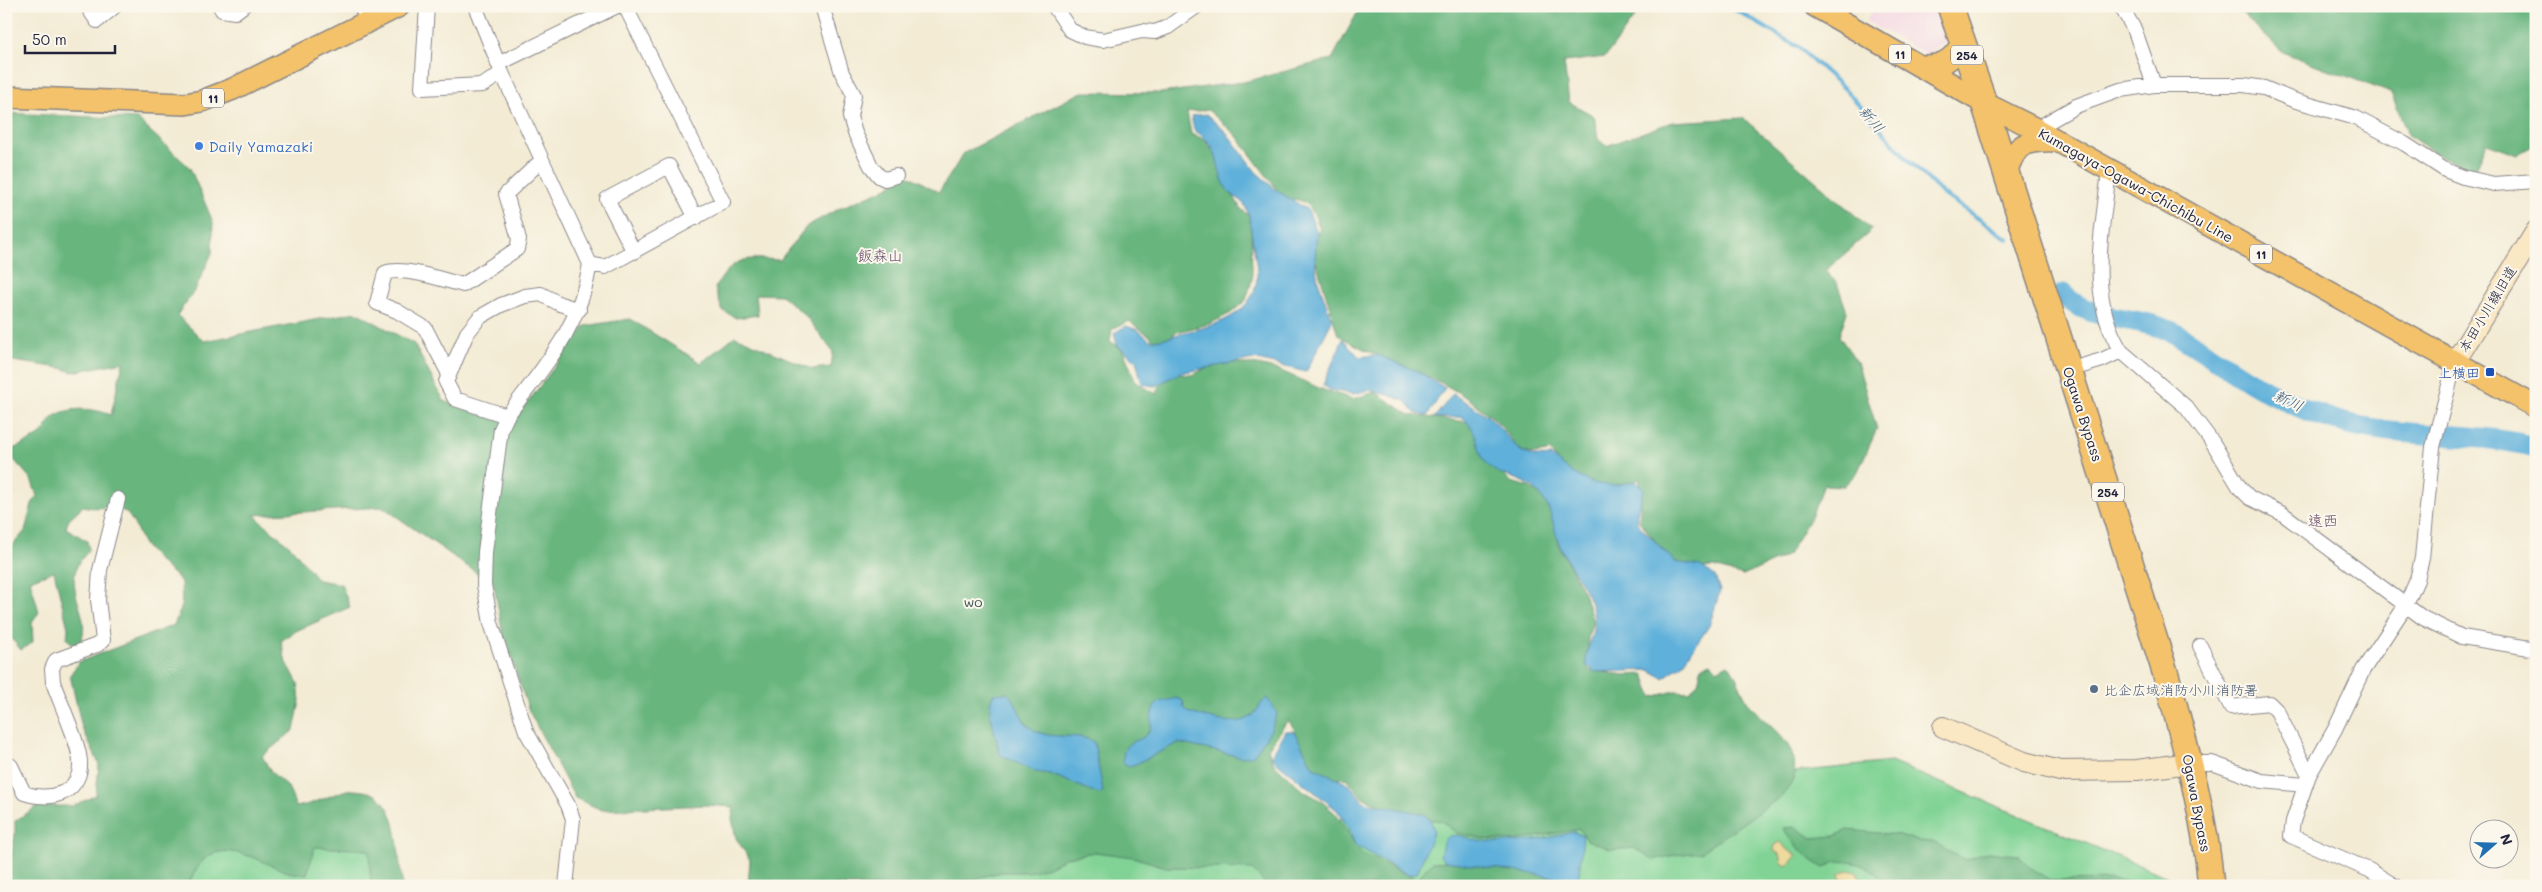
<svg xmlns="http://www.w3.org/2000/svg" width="2542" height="892" viewBox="0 0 2542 892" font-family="Mali,'Klee One',sans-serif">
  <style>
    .built { fill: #f2cfe1 }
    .green { fill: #81d395; stroke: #527a68 }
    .forest { fill: #68b57e; stroke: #456c5c }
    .sand { fill: #eeda9e; stroke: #887e6c }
    .water { fill: #5fb0da; stroke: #40698a }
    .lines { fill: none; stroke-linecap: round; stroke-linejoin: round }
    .stream { stroke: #5fb0da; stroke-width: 4 }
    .river { stroke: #5fb0da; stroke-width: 21 }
    .street-casing { stroke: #8a8688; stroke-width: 16 }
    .secondary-casing { stroke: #8a8688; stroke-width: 22 }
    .primary-casing { stroke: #8a8688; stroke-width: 24 }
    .highway-casing { stroke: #8a8688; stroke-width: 28 }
    .street { stroke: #fff; stroke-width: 14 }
    .secondary { stroke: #fae7c3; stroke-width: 20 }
    .primary { stroke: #f3c26a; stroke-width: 21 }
    .highway { stroke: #f3c26a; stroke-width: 25 }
    .shop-dot { fill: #3f7fe0; stroke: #fbf7ec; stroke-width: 2 }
    .transit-dot { fill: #1a4fb4; stroke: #fbf7ec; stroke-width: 2 }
    .service-dot { fill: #5c6f8a; stroke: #fbf7ec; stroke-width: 2 }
    .labels { text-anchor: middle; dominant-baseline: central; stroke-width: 4; stroke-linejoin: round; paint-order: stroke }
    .shield { fill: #fbf7ec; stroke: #636270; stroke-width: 1 }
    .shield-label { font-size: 12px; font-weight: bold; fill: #22223b }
    .shop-label { font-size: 14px; fill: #366cbe; stroke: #fbf7ec; text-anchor: start }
    .street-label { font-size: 14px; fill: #22223b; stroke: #fbf7ec }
    .transit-label { font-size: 14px; fill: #164399; stroke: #fbf7ec; text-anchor: end }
    .park-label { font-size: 14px; fill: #3e5756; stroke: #fbf7ec }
    .service-label { font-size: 14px; fill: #4e5e75; stroke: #fbf7ec; text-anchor: start }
    .water-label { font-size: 15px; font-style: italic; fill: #3a5b7b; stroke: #fbf7ec }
    .neighbourhood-label { font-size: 15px; fill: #674c6c; stroke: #fbf7ec }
  </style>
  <rect width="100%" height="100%" fill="#fbf7ec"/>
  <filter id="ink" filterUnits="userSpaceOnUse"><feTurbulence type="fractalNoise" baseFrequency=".02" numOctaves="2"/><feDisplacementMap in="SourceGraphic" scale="10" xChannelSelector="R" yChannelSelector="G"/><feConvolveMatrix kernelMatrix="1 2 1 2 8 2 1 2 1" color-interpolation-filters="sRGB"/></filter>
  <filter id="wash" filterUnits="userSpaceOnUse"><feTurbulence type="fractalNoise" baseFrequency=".0096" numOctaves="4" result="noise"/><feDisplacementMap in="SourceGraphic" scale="20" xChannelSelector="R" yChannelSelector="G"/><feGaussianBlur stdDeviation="1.12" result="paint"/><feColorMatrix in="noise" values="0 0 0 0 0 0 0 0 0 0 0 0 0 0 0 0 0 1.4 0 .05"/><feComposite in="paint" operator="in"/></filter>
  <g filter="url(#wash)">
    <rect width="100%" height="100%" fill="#f3ebd4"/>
    <path class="built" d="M1873,6H1935L1945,33V42L1928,55L1866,21L1874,8Z"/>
    <path class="green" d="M1891,762L2189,886H935L1091,845Z
      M197,829L375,845L382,886H160Z"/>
    <path class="forest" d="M1361,6H1643L1605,57L1564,62L1569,102L1594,116L1598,139L1606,146L1672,122L1743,118L1872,230L1825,271L1837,283L1847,312L1839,336L1857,362L1877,429L1857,473L1844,486L1824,485L1812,514L1788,555L1743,576L1715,567L1678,569L1639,521L1642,491L1639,479L1614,490L1567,475L1550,451C1514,461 1517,441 1496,421C1490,415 1482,410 1475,404C1434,372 1381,362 1338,335L1312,248L1320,229C1312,208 1309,198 1284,199L1236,135L1208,110L1187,112L1191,134L1204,139L1222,163L1226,183L1241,209L1251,217L1252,280L1246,300L1231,313L1209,324L1177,332L1157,346L1150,336L1129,321L1112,329L1110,341L1123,350L1136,382L1156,394L1163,373L1192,375L1212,365L1235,363L1258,365L1279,370L1321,389L1353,399L1375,392L1410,415L1476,423L1486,460L1511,482L1529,487L1547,500L1559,520L1558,544L1584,593L1593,622L1588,637V670L1625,675L1644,674L1652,697L1675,691L1690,692L1698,682L1702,667L1711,663L1717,670L1728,664C1737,675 1740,689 1748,702C1761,721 1790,737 1794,760C1795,767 1794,774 1794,780L1782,796L1701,852L1675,855L1653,860L1634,848L1612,850L1587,840L1580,829L1513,841L1483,839L1456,833L1441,821L1405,816L1362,797L1347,778L1324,780L1303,761L1296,742L1295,730L1288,720L1268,749L1274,764L1304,791L1320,800L1336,814L1361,853L1417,879L1432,862L1476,860L1504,870L1543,873L1592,886H1268L1251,869L1166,867L1133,857L1095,852L1067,857L1049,867L1028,872H1001L947,886H748L750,860L736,838L732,818L734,807L706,805L602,810L575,798L529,711L503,634L494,585L383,507L254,515L292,548L318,580L341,584L350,607L296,631L281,641L285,659L298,683L300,701L294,730L262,756L271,772L288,787L296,807C315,804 330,795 347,790C352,789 358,791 363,791C403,796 396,857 403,886H371L369,850L315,847L307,874C301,873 294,874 288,872C267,865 233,843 210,855C200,860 193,876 187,886H6C6,861 17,846 15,821L38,806H73L96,795L99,764L82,728L70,675L79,662L174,625L182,606L181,582C170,570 155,559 145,546C138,536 134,516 122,510C109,505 96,510 83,506L69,519L66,528L87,541L89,549C85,556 78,562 76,569C68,597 91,616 81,641L74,645L67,639L68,628L54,571L30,580L39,612L32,623L33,642L21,650L11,638L6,627V553L25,531L32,504L37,496L31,479L7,452C18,446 33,441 42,433C47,429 48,421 53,417C69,406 94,408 111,415L123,362L73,372L61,368L6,360V113L137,119L190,168L213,222L212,253L195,290L177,315L204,341L356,312L414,344L444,401L490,418L513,422L585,326L630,319L701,363L735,336L812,369L831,367L833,352L806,316L781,295L756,294L758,315L736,318L722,310L715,288C735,255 744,258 780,260L807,226L840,208L880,191L908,175L939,192L964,153L1082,92L1160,93L1244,82L1332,59Z
      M2235,6H2536V144L2518,154L2487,143L2475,170L2445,159L2409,136L2391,93L2282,52Z
      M1796,827L1812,838L1835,836L1847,830L1900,835L1918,841L1933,842L1966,860L1988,852L2018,855L2031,868L2053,881L2118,880L2152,886H1885C1879,871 1855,859 1838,862C1834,862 1828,866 1824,868C1807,859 1794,844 1783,828Z"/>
    <path class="sand" d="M1781,842L1787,850L1797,855L1787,866L1782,863L1780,854L1774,851L1775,845Z
      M1848,870L1856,872L1860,877L1864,878L1865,886H1856L1853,881L1841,880L1839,874Z"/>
    <path class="water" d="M1206,114L1226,132L1256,172L1276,190L1308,210L1317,232L1315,262L1318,281L1332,321L1306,372L1254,359L1180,373L1155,386L1142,384L1136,360L1117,345L1114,333L1126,326L1138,330L1150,340C1165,340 1176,334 1191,331C1216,325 1249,315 1256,285C1259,272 1255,257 1253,244C1251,232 1251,217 1245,206C1241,199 1230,195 1226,188C1213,162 1222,148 1194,130L1191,116Z
      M1343,339L1359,357L1378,355L1417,371L1445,388L1427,416L1415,413L1405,401L1389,395L1369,390L1353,394L1330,390L1323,385Z
      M1453,394C1464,402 1478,408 1489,417C1513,437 1513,460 1551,456C1569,471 1588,486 1613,485C1621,485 1628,482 1636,481L1644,489L1637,513V523L1675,562L1701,566L1715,576L1720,591L1709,626L1683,664L1663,678L1650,670L1595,672L1586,665C1585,646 1596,633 1594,617C1591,591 1571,571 1561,548C1551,526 1554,502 1529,485C1518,477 1502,477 1491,468C1474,455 1483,434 1462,417L1434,418Z
      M1007,693C1020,703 1018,721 1034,730C1052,741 1075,731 1094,742L1103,791L1099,794L1050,774L1036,772L1000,755L990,712V703L993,694Z
      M1177,698L1183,701L1184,708L1190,713C1207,717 1232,727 1249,718C1257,714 1259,703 1267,698L1277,713L1271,730L1254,755L1242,757L1178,743L1136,764L1128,766L1123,762C1123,733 1141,748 1150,729C1153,721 1149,709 1158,703C1163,700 1171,700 1177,698Z
      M1285,731H1294L1313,767L1350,785L1364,802L1424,814L1431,821L1434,831L1417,873L1408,875L1355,845L1349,828L1337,810L1274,760L1272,755Z
      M1573,832L1583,835L1579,875L1574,880L1445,861L1440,856C1442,851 1442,841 1446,838C1455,831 1470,840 1480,841C1512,845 1542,840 1573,832Z"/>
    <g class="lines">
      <path class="stream" d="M1729,6L1798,47L1845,89L1911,163L1943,194L2008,239"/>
      <path class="river" d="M2063,294C2087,321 2136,316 2168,330C2191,341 2211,357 2232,370C2262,390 2299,409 2334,420C2399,440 2470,430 2536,447"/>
    </g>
  </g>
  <g filter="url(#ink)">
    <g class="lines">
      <g class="street-casing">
        <path id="street" d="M87,6L97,21L115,6
          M220,6L222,10L235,12L243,6
          M360,6L369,20
          M427,6L422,88L483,85L502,73
          M475,6L502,73L590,264C580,328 545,365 507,416L501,429L485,552L484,585L491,623L526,731L568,805L573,819L566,886
          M822,6L842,73L854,95L850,117L855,133L871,166L879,176L885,179L896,176
          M1054,6L1070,30L1085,37L1103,40L1142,31L1155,32L1168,27L1197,6
          M2121,6L2135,31L2154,85
          M498,64L617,6
          M2036,129L2076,106L2120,90L2154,85H2244L2264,88L2293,100L2356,118L2405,144L2445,170L2463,177L2494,184L2536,181
          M2109,170C2103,231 2086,295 2121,351L2186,407L2213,443L2240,488L2250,498L2283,514L2423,618L2462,637L2536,649
          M634,252L607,199L669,166L696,218
          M590,264L605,267L723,202L625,6
          M2069,370L2102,360L2121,351
          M449,374L425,328L397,311L377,303L385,273C404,266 443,280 463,285L517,249L519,239L506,194L542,160
          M507,416L455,399L446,382L467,333L480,317L501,305L525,296L541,294L560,304L579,310
          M2200,646L2231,707L2269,703L2277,711L2309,775
          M6,762L11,766L24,793C35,797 50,798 62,793C72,789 80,778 80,766C82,748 59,701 53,682L52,669L56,660L97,645L103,640L98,600L100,570L118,499
          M2190,763H2212L2262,781L2305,785
          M2395,886L2369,870L2291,836L2293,821L2309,775L2335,729L2363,670L2406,605L2417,580L2422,558L2433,447L2455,362"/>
      </g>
      <g class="secondary-casing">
        <path id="secondary" d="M2455,362L2536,231
          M1943,727L2024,762L2060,771L2137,770L2190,763"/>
      </g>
      <g class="primary-casing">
        <path id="primary" d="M1815,6L1984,103L2036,129L2536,407
          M1920,66C1942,67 1952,61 1963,42
          M6,97L185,104L202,101L233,89L399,6
          M2006,172C2017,142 2026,140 2057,141"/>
      </g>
      <g class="highway-casing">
        <path id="highway" d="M1950,6L1984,103L2166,675C2185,744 2205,814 2211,886"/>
      </g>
      <use href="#street" class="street"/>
      <use href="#secondary" class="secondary"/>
      <use href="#primary" class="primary"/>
      <use href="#highway" class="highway"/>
    </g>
  </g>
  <circle class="shop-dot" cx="199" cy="146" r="5"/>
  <rect class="transit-dot" x="2485" y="367" width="10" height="10" rx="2.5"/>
  <circle class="service-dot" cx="2094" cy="689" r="5"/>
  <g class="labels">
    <g class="shield">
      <rect x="1889" y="44.5" width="22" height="19" rx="4"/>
      <rect x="1951" y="45.5" width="32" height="19" rx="4"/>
      <rect x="202" y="88.5" width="22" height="19" rx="4"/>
      <rect x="2250" y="244.5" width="22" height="19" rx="4"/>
      <rect x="2092" y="482.5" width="32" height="19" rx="4"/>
    </g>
    <g class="shield-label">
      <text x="1900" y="54">11</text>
      <text x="1967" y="55">254</text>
      <text x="213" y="98">11</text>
      <text x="2261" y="254">11</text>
      <text x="2108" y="492">254</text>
    </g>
    <g class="shop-label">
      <text x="209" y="146">Daily Yamazaki</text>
    </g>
    <g class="street-label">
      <text transform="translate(2136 185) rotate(29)">Kumagaya-Ogawa-Chichibu Line</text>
      <text transform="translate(2487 309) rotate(-59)">本田小川線旧道</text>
      <text transform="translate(2083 414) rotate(72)">Ogawa Bypass</text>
      <text transform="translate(2197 803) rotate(79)">Ogawa Bypass</text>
    </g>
    <g class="transit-label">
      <text x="2480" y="372">上横田</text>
    </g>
    <g class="park-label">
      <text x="973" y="601">wo</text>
    </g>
    <g class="service-label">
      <text x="2104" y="689">比企広域消防小川消防署</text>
    </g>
    <g class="water-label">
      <text transform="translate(1872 119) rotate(49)">新川</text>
      <text transform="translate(2289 400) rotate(25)">新川</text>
    </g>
    <g class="neighbourhood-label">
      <text x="880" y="255">飯森山</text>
      <text x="2323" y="520">遠西</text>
    </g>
  </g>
  <rect width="2542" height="892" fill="none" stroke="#fbf7ec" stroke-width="25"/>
  <g transform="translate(2494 844) rotate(70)"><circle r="24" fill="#fbf7ec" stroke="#a4a2a5"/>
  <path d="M0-4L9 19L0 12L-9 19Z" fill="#1f6fb2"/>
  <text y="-8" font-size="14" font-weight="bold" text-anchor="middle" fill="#22223b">N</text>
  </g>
  <path d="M25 45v8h90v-8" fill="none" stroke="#22223b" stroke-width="2.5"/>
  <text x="32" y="45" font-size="15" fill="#22223b" stroke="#fbf7ec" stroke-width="4" paint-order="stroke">50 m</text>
</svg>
